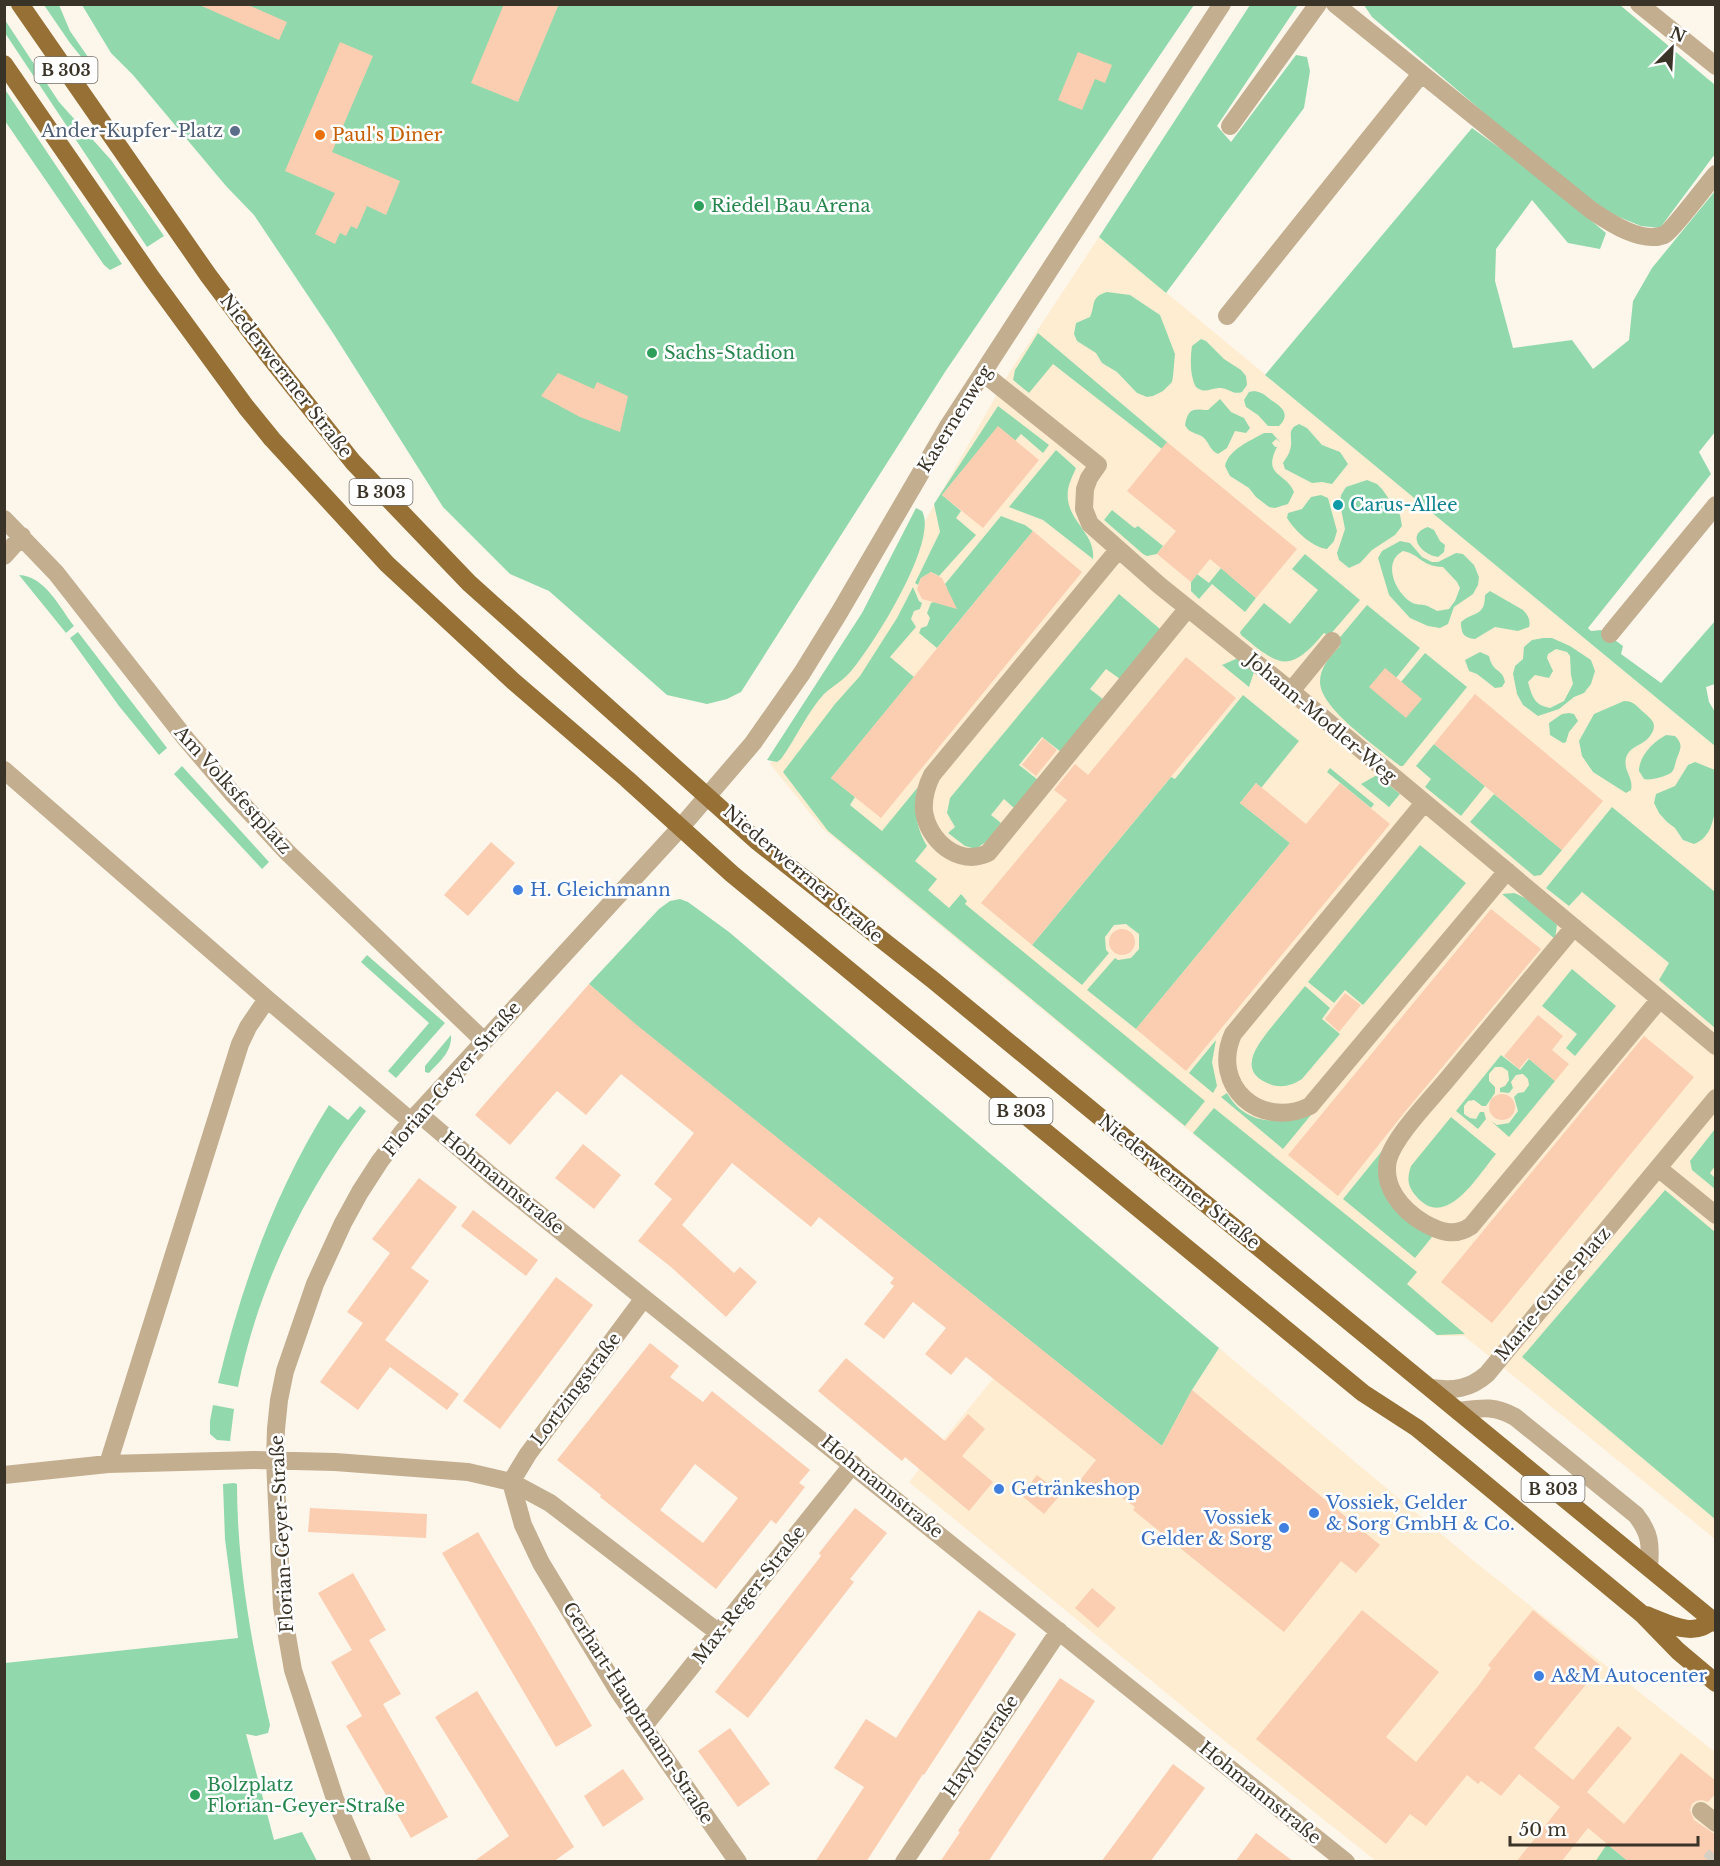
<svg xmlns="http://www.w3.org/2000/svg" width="1720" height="1866" viewBox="0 0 1720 1866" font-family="'Libre Baskerville',serif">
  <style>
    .built { fill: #ffedd2 }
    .green { fill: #91d9ac; fill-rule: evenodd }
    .building { fill: #fbceb1; fill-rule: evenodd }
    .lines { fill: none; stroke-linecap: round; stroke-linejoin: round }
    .minor-tunnel { stroke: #d6cfc4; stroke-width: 18; stroke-dasharray: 18 9; stroke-linecap: butt }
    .minor { stroke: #c3ae90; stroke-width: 18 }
    .major { stroke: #967034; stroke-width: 18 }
    .service-dot { fill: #5c6f8a; stroke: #fff; stroke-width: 2 }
    .food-dot { fill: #e8710a; stroke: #fff; stroke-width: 2 }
    .leisure-dot { fill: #2e9e5b; stroke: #fff; stroke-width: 2 }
    .culture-dot { fill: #0f9aa8; stroke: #fff; stroke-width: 2 }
    .shop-dot { fill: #3f7fe0; stroke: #fff; stroke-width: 2 }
    .labels { text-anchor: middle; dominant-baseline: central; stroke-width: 5; stroke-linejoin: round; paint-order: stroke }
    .shield { fill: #fff; stroke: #757068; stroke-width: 1.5 }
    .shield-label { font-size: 16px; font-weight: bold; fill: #3a3328 }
    .service-label { font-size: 18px; fill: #4e5e75; stroke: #fff; text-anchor: end }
    .food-label { font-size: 18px; fill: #c56008; stroke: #fff; text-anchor: start }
    .leisure-label { font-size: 18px; fill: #27864d; stroke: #fff; text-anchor: start }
    .street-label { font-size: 18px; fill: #3a3328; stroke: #fff }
    .culture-label { font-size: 18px; fill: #0d838f; stroke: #fff; text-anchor: start }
    .shop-label { font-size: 18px; fill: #366cbe; stroke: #fff; text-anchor: start }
  </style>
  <rect width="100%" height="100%" fill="#fdf6eb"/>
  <path class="built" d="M1099,237L1715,746V1539L1464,1336H1438L822,828L770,764L866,625L1009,373Z
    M1026,1338L1192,1390L1219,1348L1470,1558L1715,1752V1861H1376L1226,1742L909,1482Z"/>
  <path class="green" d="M44,5H59L70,31L97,70L94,73L70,43Z
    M82,5H1194L945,372L741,692L727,699L707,704L667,695L549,591L510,574L443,507L333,333L254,215L226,186L133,75L111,53Z
    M1250,5H1298L1217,126L1231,142L1296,55L1307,57L1310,71L1304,108L1166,293L1099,237Z
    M1364,5H1620L1715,85V154L1660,228L1641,226L1609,213L1538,159L1372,17Z
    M5,20L59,102L111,160L164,236L147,247L5,33Z
    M4,88L122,264L110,270L104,265L5,121Z
    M1472,128L1533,172L1606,233L1600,249L1568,243L1532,200L1496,249L1495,281L1513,348L1572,340L1593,369L1629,340L1633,301L1652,268L1715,191V432L1699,452L1711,474L1588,628L1591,631L1601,630L1623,646L1621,654L1661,683L1715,621V684L1706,687L1709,702L1715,712V746L1265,375Z
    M1107,292L1130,295L1160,315L1175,354L1173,376L1172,382L1163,391L1153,396L1147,397L1137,393L1117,372L1102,363L1096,353L1077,341L1074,334L1076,323L1090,317C1096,304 1090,297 1107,292Z
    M1038,333L1167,442L1162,449L1053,364L1029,393L1013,380L1015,370Z
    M1201,339L1206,341L1224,359L1241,370L1246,376L1247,385L1242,392C1233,395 1230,389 1221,388C1211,387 1206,395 1196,387C1190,377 1190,358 1192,346Z
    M1254,391C1262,392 1265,395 1271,400C1282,407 1291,414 1279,426H1268L1258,415L1246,407L1244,400L1249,392Z
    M1220,399L1231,412L1244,418L1250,428L1246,433L1235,431L1227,448L1218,454C1210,450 1210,445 1205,439C1199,432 1190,435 1185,425C1188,407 1194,409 1208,410Z
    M998,406L1049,445L1043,453L1021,434L1015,441L998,427L942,495L961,511L956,518L976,535L939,576L931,572L921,578L918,585L915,583L940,532L934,504Z
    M1299,424L1307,428L1322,445L1340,452L1348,464L1332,484L1322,482L1312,483L1285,469L1283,463C1285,459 1289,455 1290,450C1294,438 1285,430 1299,424Z
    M1264,433H1272L1280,442L1276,439L1272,443L1275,447H1277C1262,477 1286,472 1294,492L1288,504L1275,508L1269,507L1256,497L1249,488L1230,476L1225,466C1229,449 1250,441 1264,433Z
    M1056,450L1076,468C1073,475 1069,483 1068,490C1064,520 1096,532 1093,559L1043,520L1009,507Z
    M1367,480L1377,484L1382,489L1400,515L1402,526L1395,535L1372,550L1360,563L1349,568L1339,560L1337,553L1345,529L1340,504L1341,495L1346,487Z
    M1321,495L1328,498L1337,531L1334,541L1327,549C1312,547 1295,531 1287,518L1288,513L1302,509L1311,497Z
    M916,508L922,511C939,541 873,645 852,670C844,680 833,686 824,694C808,711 795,740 781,759L777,762L767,760L862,613Z
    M1112,510L1133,527L1135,528L1138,526L1163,546L1157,554L1147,556L1143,554L1104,520Z
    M1001,516L1025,525L1033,531L937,648L919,633L921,628L927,626L930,618L927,613L931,603L942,598L947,588L945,584Z
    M1428,527L1434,530L1440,541L1445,545L1444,552L1438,557C1421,555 1405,534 1428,527Z
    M1400,541L1410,543L1422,557L1432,562H1438L1456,553L1463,554L1474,565L1479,577L1478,585L1473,594L1454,607L1448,624L1440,628L1428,626L1410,618L1389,595L1378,558L1382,551ZM1403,551C1420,554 1420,566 1443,567L1457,582L1460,588L1455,601L1449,609L1437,611C1433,609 1429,606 1424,605C1419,604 1415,605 1411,602C1395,592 1382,562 1403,551Z
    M1305,554L1360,600L1329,636L1324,633C1289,675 1279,666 1241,635L1240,632L1264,603L1290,624L1318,590L1292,569Z
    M1221,568L1256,598L1245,612L1212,584L1199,599L1191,591V582L1197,574L1209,583Z
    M19,575C45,576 60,608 74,626L66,633Z
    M913,587L919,601L922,603L920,609L914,611L911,619L916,627L890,657L914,677L831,778L855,797L850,805L882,831L918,787C913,808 916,828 927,846L915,861L937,879L928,890L949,908L961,894L967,901L965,904L1205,1101L1185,1126L828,831L783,772L835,704L860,676L897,618Z
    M1490,591L1523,610C1528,615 1531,621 1529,627L1518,631L1495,627L1475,639C1464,638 1461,634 1461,622C1474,611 1485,617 1485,595Z
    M1119,594L1160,629L1120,679L1106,669L1090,689L1104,700L1061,752L1042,737L1019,765L1038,780L1014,808L1004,799L991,815L1001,823L987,841L976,849L965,846L948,833L955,827L947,813L950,798Z
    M1367,605L1420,648L1396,678L1401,682L1425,653L1467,687L1403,766H1400C1380,749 1320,709 1320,682C1320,667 1330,657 1340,646L1336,642Z
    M78,632L167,748L159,755L119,706L70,638Z
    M1543,638H1552L1570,646L1591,660L1595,671L1591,684L1584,693L1574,697L1559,709L1538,716L1523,705L1517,694L1513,674L1515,666L1523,659L1524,647L1532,640ZM1556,649L1567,652L1570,656L1571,675L1573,684L1564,701L1550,708C1534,705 1532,696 1528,682L1535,675L1549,678L1553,671L1547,658L1548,654Z
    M1480,652L1489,656C1493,674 1502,667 1505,682L1502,687L1495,688L1477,674L1469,671L1465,660Z
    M1238,658L1254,672L1249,687L1222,665Z
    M1243,695L1299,741L1261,788L1256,783L1240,803L1290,843L1136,1029L1087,990L1115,958L1118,960L1131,958L1139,949V934L1126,924L1114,925L1105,937L1106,950L1109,953L1082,985L1032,945L1171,777L1175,779Z
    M1624,701C1632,701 1635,704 1640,709C1649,718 1660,722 1650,736C1643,746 1630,745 1626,758C1623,771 1634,778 1631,790L1626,793L1593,772L1582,756L1579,741L1594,714Z
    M1569,713L1574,714L1578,721L1569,732L1566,742L1563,743L1550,735L1549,723L1562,714Z
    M1666,735L1675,736C1683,744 1681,748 1677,758C1675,763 1675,768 1672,772C1668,776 1650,781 1644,779L1639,771C1639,756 1653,742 1666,735Z
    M1434,744L1485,786L1461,816L1425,787L1431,779L1416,766Z
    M1695,762L1715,770C1716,793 1720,835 1694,844L1683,840L1675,828L1667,822L1659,813L1654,803L1656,794L1675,786L1688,765Z
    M182,766L269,862L262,869L174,774Z
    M1330,768L1374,804L1371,808L1327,772Z
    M1377,775L1400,794L1389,807L1361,784Z
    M1494,794L1562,850L1541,875L1534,876L1470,822Z
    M1612,807L1715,892V1028L1659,980L1669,963L1582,892L1569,906L1546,888Z
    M1420,845L1466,883L1363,1005L1345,990L1334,1003L1308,982Z
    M1514,893C1528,898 1549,912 1557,925L1555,939L1502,894Z
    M680,899L688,902L729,932L1219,1348L1192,1390L1162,1446L631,1021L589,984L659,909L670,901Z
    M367,955L445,1023L396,1078L388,1071L429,1023L361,962Z
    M1572,969L1616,1006L1575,1056L1566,1048L1577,1034L1542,1006Z
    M1305,986L1330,1008L1322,1019L1340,1034L1302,1079C1291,1086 1280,1089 1267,1083C1233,1068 1264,1037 1278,1019C1287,1008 1296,997 1305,986Z
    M451,1035C452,1052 440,1061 429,1073L425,1072V1066Z
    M1216,1040L1212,1062L1217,1086L1213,1093L1189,1073Z
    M1501,1055L1520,1070L1529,1059L1555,1081L1509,1137L1491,1121L1497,1125L1509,1123L1518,1111L1514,1097L1518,1093L1524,1092L1529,1085L1528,1079L1523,1074L1516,1075L1511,1082L1513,1088L1509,1093L1500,1092V1088L1505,1086L1509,1080L1508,1071L1502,1067H1495L1489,1074V1081L1495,1087V1093L1486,1106H1482L1474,1100L1468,1101L1464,1106V1114L1470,1118L1476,1119L1480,1112H1484L1486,1119L1478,1129L1456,1111Z
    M1227,1093C1247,1127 1278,1123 1311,1115L1283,1149L1221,1097Z
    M329,1105L348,1120L360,1106L366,1111C304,1193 258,1286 238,1387L218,1383C242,1284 275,1191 329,1105Z
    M1214,1108L1417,1272L1407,1284L1465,1334L1437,1335L1193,1133Z
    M1451,1117L1496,1154C1478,1175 1446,1232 1416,1196C1407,1186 1407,1178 1411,1166Z
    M1715,1129V1166L1710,1173L1715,1178V1189L1692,1170L1690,1161Z
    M1386,1146L1383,1181L1436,1232L1415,1258L1343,1199Z
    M1665,1190L1715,1232V1519L1522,1357Z
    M213,1405L234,1409L230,1441L217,1440L210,1434V1421Z
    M234,1483L237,1484C237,1566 252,1646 270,1725L268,1733L256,1736L246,1734L274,1840L302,1832L317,1861H5V1663L238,1638L225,1539L223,1484Z
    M1607,1844L1629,1862H1595Z"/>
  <path class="building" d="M197,4H246L287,22L279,40Z
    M504,4H559L518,102L471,83Z
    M340,42L373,56L332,152L400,181L386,215L367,206L357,229L351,226L346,236L340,233L335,244L315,234L335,193L285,171Z
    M1078,52L1112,65L1105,83L1095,79L1082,110L1058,100Z
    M558,373L594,389L597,382L628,396L620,432L580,417L541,396Z
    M998,426L1039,460L983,528L942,495Z
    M1167,442L1297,549L1256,598L1210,559L1191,582L1157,554L1176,531L1127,491Z
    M1033,531L1082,572L881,818L831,778Z
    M931,572L942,578L957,609L922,599L917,589L921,578Z
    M1186,657L1236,698L1032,945L981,903L1067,800L1054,790L1075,764L1088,775Z
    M1385,668L1422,699L1406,718L1369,687Z
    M1475,694L1603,801L1562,850L1434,744Z
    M1043,738L1057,750L1036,776L1022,765Z
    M1256,783L1306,824L1340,783L1390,824L1186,1071L1136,1029L1290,843L1240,803Z
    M491,842L515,863L468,916L444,895Z
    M1491,909L1541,949L1404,1113L1338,1196L1288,1155Z
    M1109 942a13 13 0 1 1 26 0a13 13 0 1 1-26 0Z
    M589,984L638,1026L1162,1446L1192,1390L1380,1545L1356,1573L1341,1561L1284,1632L1133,1510L1135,1507L1104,1485L1094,1497L1077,1484L1096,1460L966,1357L951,1375L925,1354L946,1328L913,1302L884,1339L864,1324L894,1286L890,1283L894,1278L819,1217L811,1227L732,1163L682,1225L734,1273L740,1267L757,1282L726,1317L671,1267L638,1241L672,1199L654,1184L694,1133L621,1074L586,1115L557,1091L510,1145L475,1115Z
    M1345,993L1361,1005L1339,1032L1325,1019Z
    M1538,1015L1563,1036L1552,1050L1569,1064L1555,1081L1528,1058L1519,1069L1504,1056Z
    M1644,1036L1694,1077L1492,1323L1441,1282Z
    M1489 1107a13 13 0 1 1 26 0a13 13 0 1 1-26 0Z
    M583,1144L621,1175L594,1209L555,1178Z
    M419,1178L457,1207L411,1268L429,1281L385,1340L459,1394L447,1410L390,1367L358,1410L320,1382L363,1323L347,1312L390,1253L372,1239Z
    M473,1210L538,1260L526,1276L461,1226Z
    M556,1277L593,1305L500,1429L463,1401Z
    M650,1343L679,1366L670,1377L703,1402L712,1391L810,1470L799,1483L805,1487L776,1524L771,1520L716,1589L600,1497L601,1495L557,1460ZM695,1464L738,1498L703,1543L660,1510Z
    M846,1358L945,1441L968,1414L985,1429L962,1456L993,1482L969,1511L905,1457L902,1461L818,1391Z
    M1037,1475L1061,1494L1044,1514L1021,1495Z
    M310,1508L427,1514L426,1538L308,1532Z
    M855,1508L887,1533L850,1579L854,1582L748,1718L715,1692L821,1556L819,1553Z
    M478,1532L592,1726L556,1747L442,1553Z
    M353,1573L386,1630L369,1640L401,1694L383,1704L448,1817L411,1838L346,1726L362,1716L331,1662L352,1650L318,1593Z
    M1092,1588L1116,1608L1098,1628L1075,1608Z
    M979,1610L1016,1634L924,1775L923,1774L866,1862H815L864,1787L834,1768L849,1745L866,1719L896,1738Z
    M1362,1610L1439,1672L1386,1737L1416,1762L1479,1685L1491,1668L1488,1665L1533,1610L1601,1666L1534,1748L1573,1780L1618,1726L1632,1738L1587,1792L1624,1824L1681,1753L1716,1781V1793L1708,1802L1702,1800L1696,1801L1692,1804L1690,1810L1694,1820L1716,1835V1862H1629L1588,1828L1561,1862H1516L1560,1807L1519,1774L1501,1796L1481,1781L1478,1784L1467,1775L1426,1826L1410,1814L1386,1844L1256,1739Z
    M1060,1678L1095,1701L988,1862H940L960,1832L958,1831Z
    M477,1691L574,1847L553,1862H473L509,1836L435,1717Z
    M730,1728L770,1784L738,1807L698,1751Z
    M1173,1764L1205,1788L1150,1862H1101Z
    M623,1769L644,1799L603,1827L584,1796Z
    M1256,1833L1294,1862H1235Z"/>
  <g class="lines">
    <path class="minor-tunnel" d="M1710,1862L1716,1855"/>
    <path class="minor" d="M1335,4L1591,210C1609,222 1641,244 1664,235C1672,231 1707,184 1716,174
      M1639,4L1716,66
      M1230,126L1318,4
      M1227,316L1421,74
      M983,373L1098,465L1089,478L1085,489L1084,509L1090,524L1159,585L1291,691L1716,1046
      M4,519L56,573L186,739L232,793L287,852L484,1041
      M1118,550L932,775C926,787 923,798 924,811C928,841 959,867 988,853L1188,608
      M4,556L22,536
      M1610,634L1716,505
      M1291,691L1332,641
      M4,770L267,999L411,1121
      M1424,803L1233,1034C1210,1086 1260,1130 1310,1106L1507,871
      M1574,927C1531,979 1488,1031 1445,1082C1429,1101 1394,1137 1388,1160C1382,1187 1402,1210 1424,1223C1440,1232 1455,1237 1471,1226L1660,999
      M418,1113L493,1177L1346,1862
      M1658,1168L1716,1215
      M1431,1388C1454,1391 1470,1389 1487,1374L1716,1098
      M1458,1411C1482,1408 1493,1405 1515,1417L1636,1515C1650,1533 1651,1544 1649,1567
      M108,1464L240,1044L248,1027L267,999
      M4,1475L108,1464L254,1460L335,1462L468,1472L511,1482L550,1503L719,1633
      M511,1482L523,1525L541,1563L619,1692L738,1862
      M511,1482L528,1454L644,1298
      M644,1726L853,1464
      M1701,1811L1716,1823
      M362,1862L335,1799L293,1670L282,1607L275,1461L276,1429L279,1400L285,1371L315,1284L343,1223L360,1192L380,1161L411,1121L681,827L753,743L802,673L839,613L947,428L1222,4
      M904,1862L1059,1631"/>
    <path class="major" d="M20,4L208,275L268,355L353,462L469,583L758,842L933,980L1716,1623
      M4,64L151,277L246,407L272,439L387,564L513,681L627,779L732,874L1363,1393L1417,1428L1467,1469L1642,1614L1678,1651L1716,1683
      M1646,1615C1668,1623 1693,1639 1713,1620"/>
  </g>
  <circle class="service-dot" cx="235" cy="131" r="6"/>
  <circle class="food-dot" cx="320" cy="135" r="6"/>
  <g class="leisure-dot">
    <circle cx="699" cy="206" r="6"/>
    <circle cx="652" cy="353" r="6"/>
    <circle cx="195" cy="1795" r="6"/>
  </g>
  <circle class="culture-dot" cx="1338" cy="505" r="6"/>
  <g class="shop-dot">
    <circle cx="518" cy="890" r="6"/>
    <circle cx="999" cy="1489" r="6"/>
    <circle cx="1314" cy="1513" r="6"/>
    <circle cx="1284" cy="1528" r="6"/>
    <circle cx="1539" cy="1676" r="6"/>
  </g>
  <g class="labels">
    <g class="shield">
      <rect x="34.5" y="57" width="63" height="26" rx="4.5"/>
      <rect x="349.5" y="479" width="63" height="26" rx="4.5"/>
      <rect x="989.5" y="1098" width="63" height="26" rx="4.5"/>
      <rect x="1521.5" y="1476" width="63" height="26" rx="4.5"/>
    </g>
    <g class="shield-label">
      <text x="66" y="70">B 303</text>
      <text x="381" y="492">B 303</text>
      <text x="1021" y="1111">B 303</text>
      <text x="1553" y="1489">B 303</text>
    </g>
    <g class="service-label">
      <text x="223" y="131">Ander-Kupfer-Platz</text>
    </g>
    <g class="food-label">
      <text x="332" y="135">Paul's Diner</text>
    </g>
    <g class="leisure-label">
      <text x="711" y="206">Riedel Bau Arena</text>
      <text x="664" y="353">Sachs-Stadion</text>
      <text x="207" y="1785">Bolzplatz<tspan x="207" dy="21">Florian-Geyer-Straße</tspan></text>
    </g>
    <g class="street-label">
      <text transform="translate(286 376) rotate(52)">Niederwerrner Straße</text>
      <text transform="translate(955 419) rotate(-58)">Kasernenweg</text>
      <text transform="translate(1321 718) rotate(40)">Johann-Modler-Weg</text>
      <text transform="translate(233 790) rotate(48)">Am Volksfestplatz</text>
      <text transform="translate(803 874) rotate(40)">Niederwerrner Straße</text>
      <text transform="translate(452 1079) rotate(-49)">Florian-Geyer-Straße</text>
      <text transform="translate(1179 1182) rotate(39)">Niederwerrner Straße</text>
      <text transform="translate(503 1183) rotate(39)">Hohmannstraße</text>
      <text transform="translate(1553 1294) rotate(-50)">Marie-Curie-Platz</text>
      <text transform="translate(576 1389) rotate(-53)">Lortzingstraße</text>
      <text transform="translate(882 1487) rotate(39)">Hohmannstraße</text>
      <text transform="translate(282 1534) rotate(-93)">Florian-Geyer-Straße</text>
      <text transform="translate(749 1595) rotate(-52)">Max-Reger-Straße</text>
      <text transform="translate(638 1713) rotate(57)">Gerhart-Hauptmann-Straße</text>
      <text transform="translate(981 1746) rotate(-56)">Haydnstraße</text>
      <text transform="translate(1260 1793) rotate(39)">Hohmannstraße</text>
    </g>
    <g class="culture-label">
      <text x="1350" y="505">Carus-Allee</text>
    </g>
    <g class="shop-label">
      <text x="530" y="890">H. Gleichmann</text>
      <text x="1011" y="1489">Getränkeshop</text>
      <text x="1326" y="1503">Vossiek, Gelder<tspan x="1326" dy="21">&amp; Sorg GmbH &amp; Co.</tspan></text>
      <text x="1272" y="1518" text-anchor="end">Vossiek<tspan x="1272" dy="21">Gelder &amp; Sorg</tspan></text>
      <text x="1551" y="1676">A&amp;M Autocenter</text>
    </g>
  </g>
  <rect width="1720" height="1866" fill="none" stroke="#3a3328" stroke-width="12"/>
  <g transform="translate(1672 48) rotate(24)" stroke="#ffffff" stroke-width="4.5" paint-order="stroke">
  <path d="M0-4.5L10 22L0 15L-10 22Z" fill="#3a3328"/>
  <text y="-9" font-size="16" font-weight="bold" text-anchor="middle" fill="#3a3328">N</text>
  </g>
  <path d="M1510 1836v9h188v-9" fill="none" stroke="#3a3328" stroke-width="3"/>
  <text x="1519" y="1836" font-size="18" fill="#3a3328" stroke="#ffffff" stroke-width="4.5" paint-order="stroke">50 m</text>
</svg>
